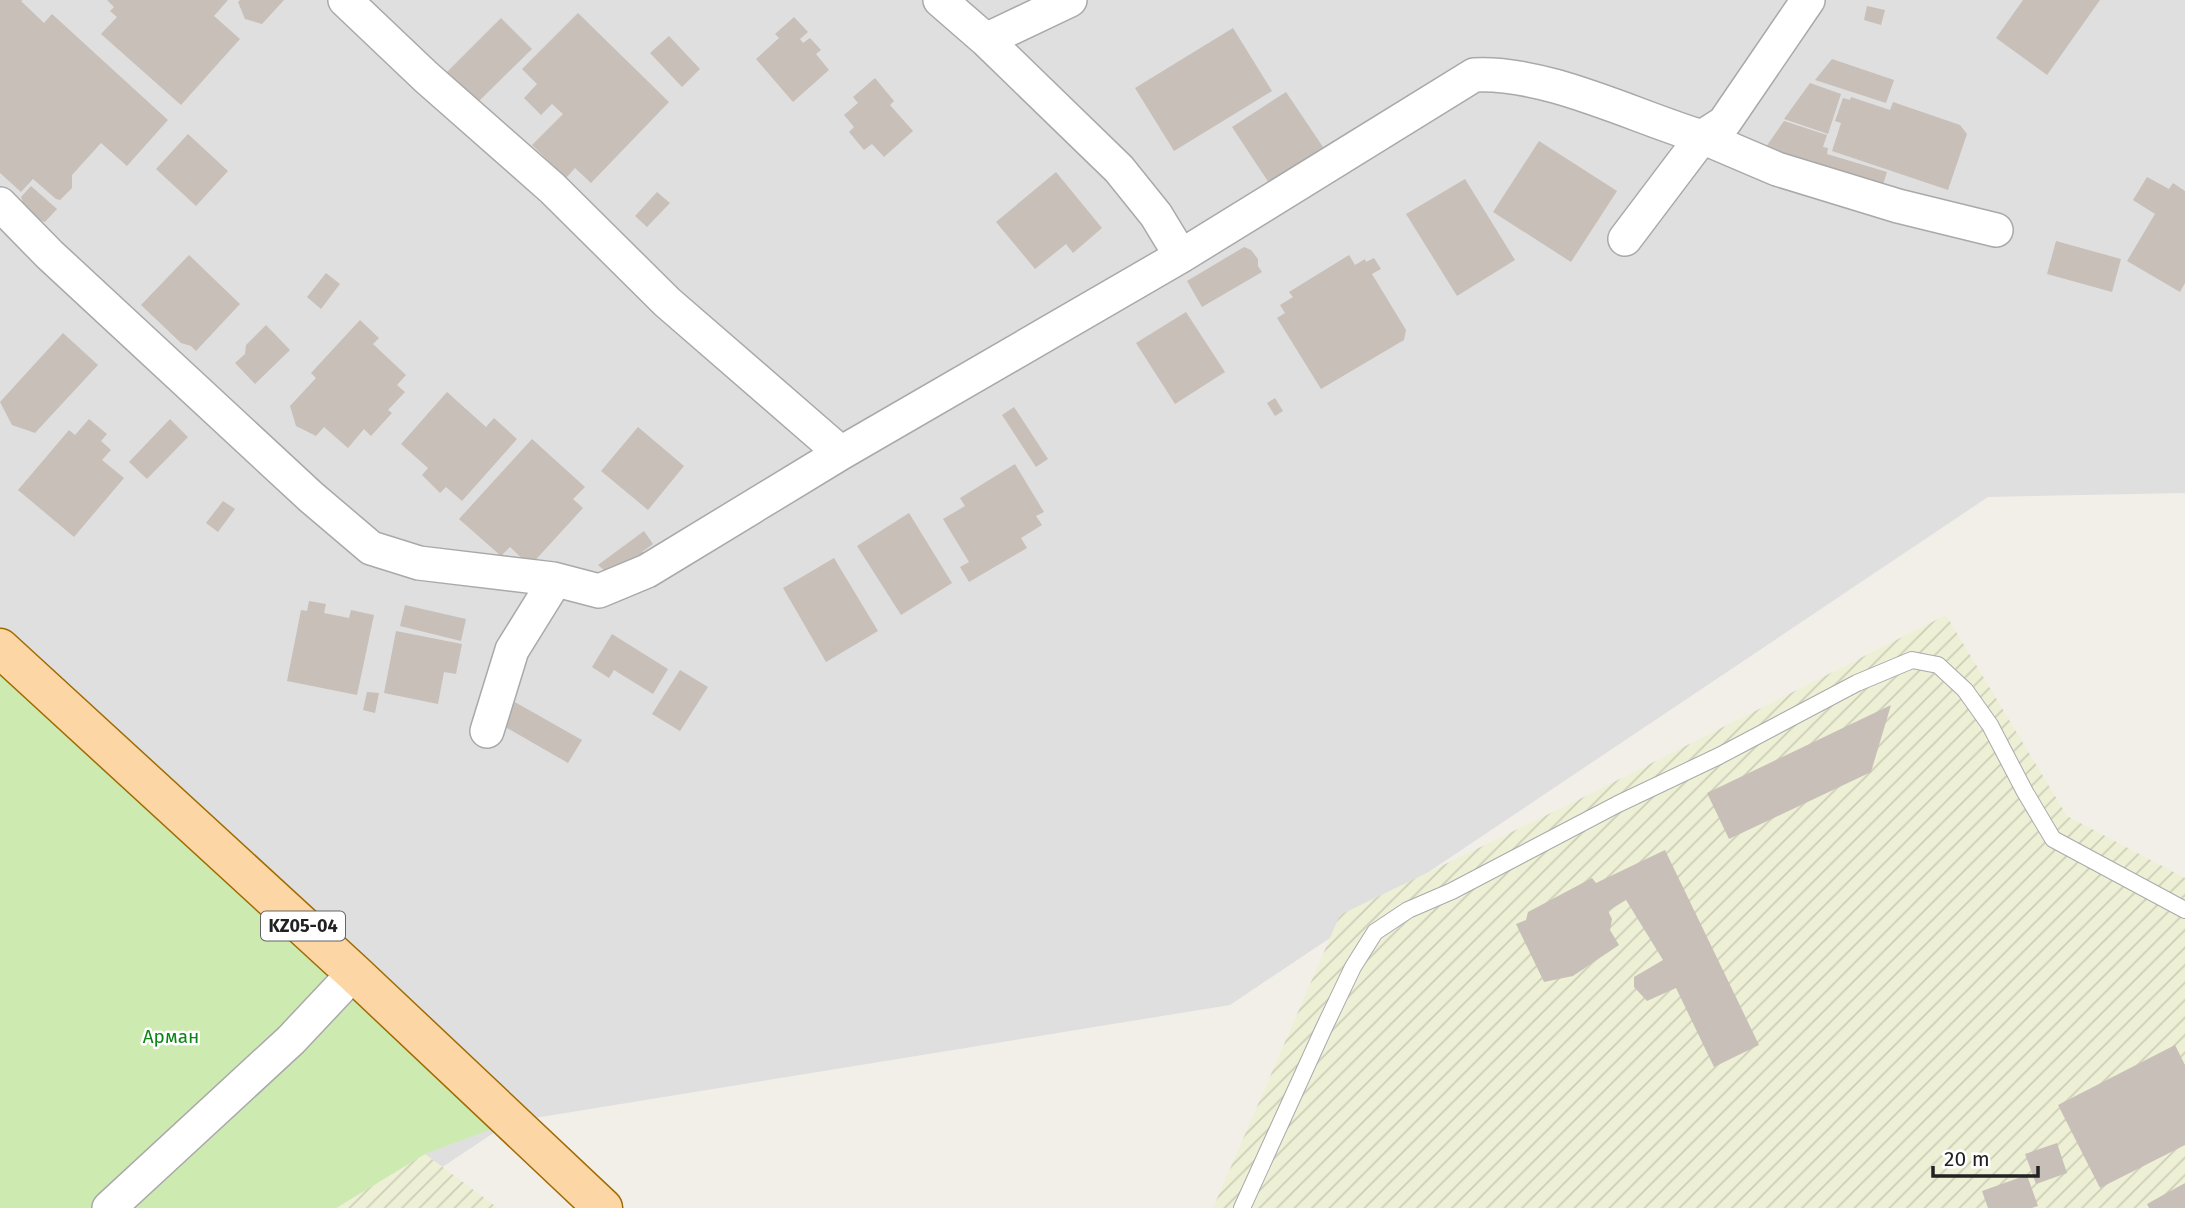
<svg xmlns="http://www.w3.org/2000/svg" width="2185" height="1208" viewBox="0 0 2185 1208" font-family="'Fira Sans',sans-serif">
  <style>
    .residential { fill: #e0dfdf }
    .farmland { fill: url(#farmland-furrows) }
    .garden { fill: #cdebb0 }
    .building { fill: #c7bfb8 }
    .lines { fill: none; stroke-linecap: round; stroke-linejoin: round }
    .service-casing { stroke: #a9a9a9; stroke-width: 18 }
    .minor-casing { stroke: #a9a9a9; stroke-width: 36 }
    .primary-casing { stroke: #a06b00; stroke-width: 41 }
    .service { stroke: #fff; stroke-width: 16 }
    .minor { stroke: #fff; stroke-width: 33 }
    .primary { stroke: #fcd6a4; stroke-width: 38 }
    .labels { text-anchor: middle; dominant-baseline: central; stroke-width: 5; stroke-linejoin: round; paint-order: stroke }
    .shield { fill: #fff; stroke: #646464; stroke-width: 2 }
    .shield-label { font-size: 18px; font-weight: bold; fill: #222 }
    .park-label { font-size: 19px; fill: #0c8416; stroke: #fff }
  </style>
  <defs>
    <pattern id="farmland-furrows" width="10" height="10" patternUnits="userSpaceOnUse" patternTransform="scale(1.75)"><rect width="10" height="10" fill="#eef0d5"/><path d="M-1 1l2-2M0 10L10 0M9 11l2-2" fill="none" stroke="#ccceb7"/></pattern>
  </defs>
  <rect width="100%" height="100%" fill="#f2efe9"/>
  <path class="residential" d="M0,0H2185V493L1988,497L1230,1005L510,1122L381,1208H0Z"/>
  <path class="farmland" d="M1946,615L2067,816L2185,878V1208H1213L1340,915L1586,796Z
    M425,1154L498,1208H336Z"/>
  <path class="garden" d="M0,648L510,1122L425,1154L336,1208H0Z"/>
  <path class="building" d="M0,0H23L21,1L44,23L52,14L168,120L127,166L101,143L72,175V188L60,200L56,199L33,179L21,192L0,173Z
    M107,0H228L214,16L240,39L181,105L101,34L117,17L110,11L114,7Z
    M240,0H284L262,24L245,19L238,2Z
    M2023,0H2100L2047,75L1996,38Z
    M1867,6L1885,10L1881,25L1864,20Z
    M578,13L669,102L591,183L575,168L566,178L532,145L563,114L552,104L541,115L524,98L537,84L522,69Z
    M794,17L808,32L800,39L803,43L810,38L821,50L816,54L829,70L793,102L756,59L779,38L775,34Z
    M501,18L532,49L476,104L445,74Z
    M1233,28L1272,91L1174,151L1135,88Z
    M669,36L700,69L682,87L650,53Z
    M1832,59L1894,80L1886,103L1815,80Z
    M875,78L894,101L890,105L913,131L884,157L872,144L864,150L849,132L854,127L844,115L858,103L853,97Z
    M1810,83L1841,94L1828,134L1784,119Z
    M1286,92L1323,147L1269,183L1232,127Z
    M1851,97L1890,110L1893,102L1960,125L1967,134L1948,190L1832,151L1841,123L1835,121L1843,98L1850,100Z
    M1784,121L1827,135L1823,147L1828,148L1827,154L1887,172L1882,188L1761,154Z
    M188,134L228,171L196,206L156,169Z
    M1539,141L1617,191L1571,262L1493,212Z
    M1056,172L1102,228L1073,253L1066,244L1035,269L996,222Z
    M2147,177L2169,189L2173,183L2185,191V283L2180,292L2127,261L2155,214L2133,200Z
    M1465,179L1515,260L1457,296L1406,214Z
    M31,186L57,209L45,222L28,216L21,197Z
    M657,192L670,203L647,227L635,216Z
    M2056,241L2121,259L2112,292L2047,274Z
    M1244,247L1251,250L1258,259V266L1262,272L1202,307L1187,281Z
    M189,255L240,304L196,351L191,346L181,343L141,305Z
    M1349,255L1355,265L1365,259L1366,262L1374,258L1381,269L1372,274L1406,330L1404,340L1321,389L1277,318L1285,313L1280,305L1293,297L1289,292Z
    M326,273L340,284L321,309L307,297Z
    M1186,312L1225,372L1175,404L1136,343Z
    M360,320L379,338L373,344L406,375L397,385L405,392L388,410L392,413L371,436L364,429L348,448L324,427L316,436L296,426L290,406L316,378L311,373Z
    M266,325L290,350L255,384L235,363L245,354L246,345Z
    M63,333L98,365L35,433L12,425L0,402Z
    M447,392L486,427L494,418L517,439L462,501L446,487L440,493L422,475L428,468L401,444Z
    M1275,398L1283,411L1275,416L1267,403Z
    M1014,407L1048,459L1036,467L1002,415Z
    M89,419L107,434L101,441L111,450L102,460L124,478L74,537L18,490L69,430L75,435Z
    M170,419L188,437L147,479L129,462Z
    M638,427L684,466L648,510L601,471Z
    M532,439L585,487L573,499L583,508L530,566L510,547L501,556L459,519Z
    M1015,464L1044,512L1036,516L1042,525L1021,538L1027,548L969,582L960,567L969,562L943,519L965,506L960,498Z
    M223,501L235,509L218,532L206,523Z
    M909,513L952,583L901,615L857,546Z
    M644,531L653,544L642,552L649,556L605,571L598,565Z
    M834,558L878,631L826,662L783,588Z
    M309,601L326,604L324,613L349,618L351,610L374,615L357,695L287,681L301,610L307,611Z
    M405,605L466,619L461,641L400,626Z
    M396,631L462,644L456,674L444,672L438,704L384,693Z
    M612,634L668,669L653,694L614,670L609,678L592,667Z
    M680,670L708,687L680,731L652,714Z
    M367,692L379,693L375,713L363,710Z
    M513,701L582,740L568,763L500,724Z
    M1891,705L1871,772L1729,839L1707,793Z
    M1665,850L1759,1045L1714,1067L1676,988L1647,1001L1634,987V977L1663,960L1626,900L1608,911L1612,919L1610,930L1619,945L1573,976L1544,982L1516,924L1526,920L1528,912L1592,878L1596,883Z
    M2175,1045L2185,1065V1145L2100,1188L2058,1105Z
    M2057,1143L2067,1173L2036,1184L2025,1154Z
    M2027,1175L2038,1206L2032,1208H1988L1982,1191Z
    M2185,1183V1208H2149L2147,1204Z"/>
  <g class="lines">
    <g class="service-casing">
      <path id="service" d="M1242,1208L1323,1030L1353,967L1375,932L1408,910L1452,891L1618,804L1719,756L1857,683L1912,660L1938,665L1965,690L1990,725L2025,792L2053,839L2185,910"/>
    </g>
    <g class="minor-casing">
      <path id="minor" d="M345,0L426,77L552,188L667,302L841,453
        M940,0L986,40L1119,169L1156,215L1181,256
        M986,40L1070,0
        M0,204L50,255L311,497L371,548L419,563L553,579L599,591L647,571L841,453L1181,256L1474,75C1545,71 1633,116 1702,137L1724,123L1808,0
        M1625,239L1702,137L1777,169L1898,206L1996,230
        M487,731L512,650L548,592L553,579
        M109,1208L291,1040L354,973"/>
    </g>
    <g class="primary-casing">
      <path id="primary" d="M0,648L354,973L603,1208"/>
    </g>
    <use href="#service" class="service"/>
    <use href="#minor" class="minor"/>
    <use href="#primary" class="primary"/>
  </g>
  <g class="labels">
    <rect class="shield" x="261" y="911.5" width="84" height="29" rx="5"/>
    <g class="shield-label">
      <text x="303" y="926">KZ05-04</text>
    </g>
    <g class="park-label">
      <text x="171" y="1036">Арман</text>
    </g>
  </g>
  <path d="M1933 1166v10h105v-10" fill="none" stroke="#222222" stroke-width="3.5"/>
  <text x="1944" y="1166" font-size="21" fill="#222222" stroke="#ffffff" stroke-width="5" paint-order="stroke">20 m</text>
</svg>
